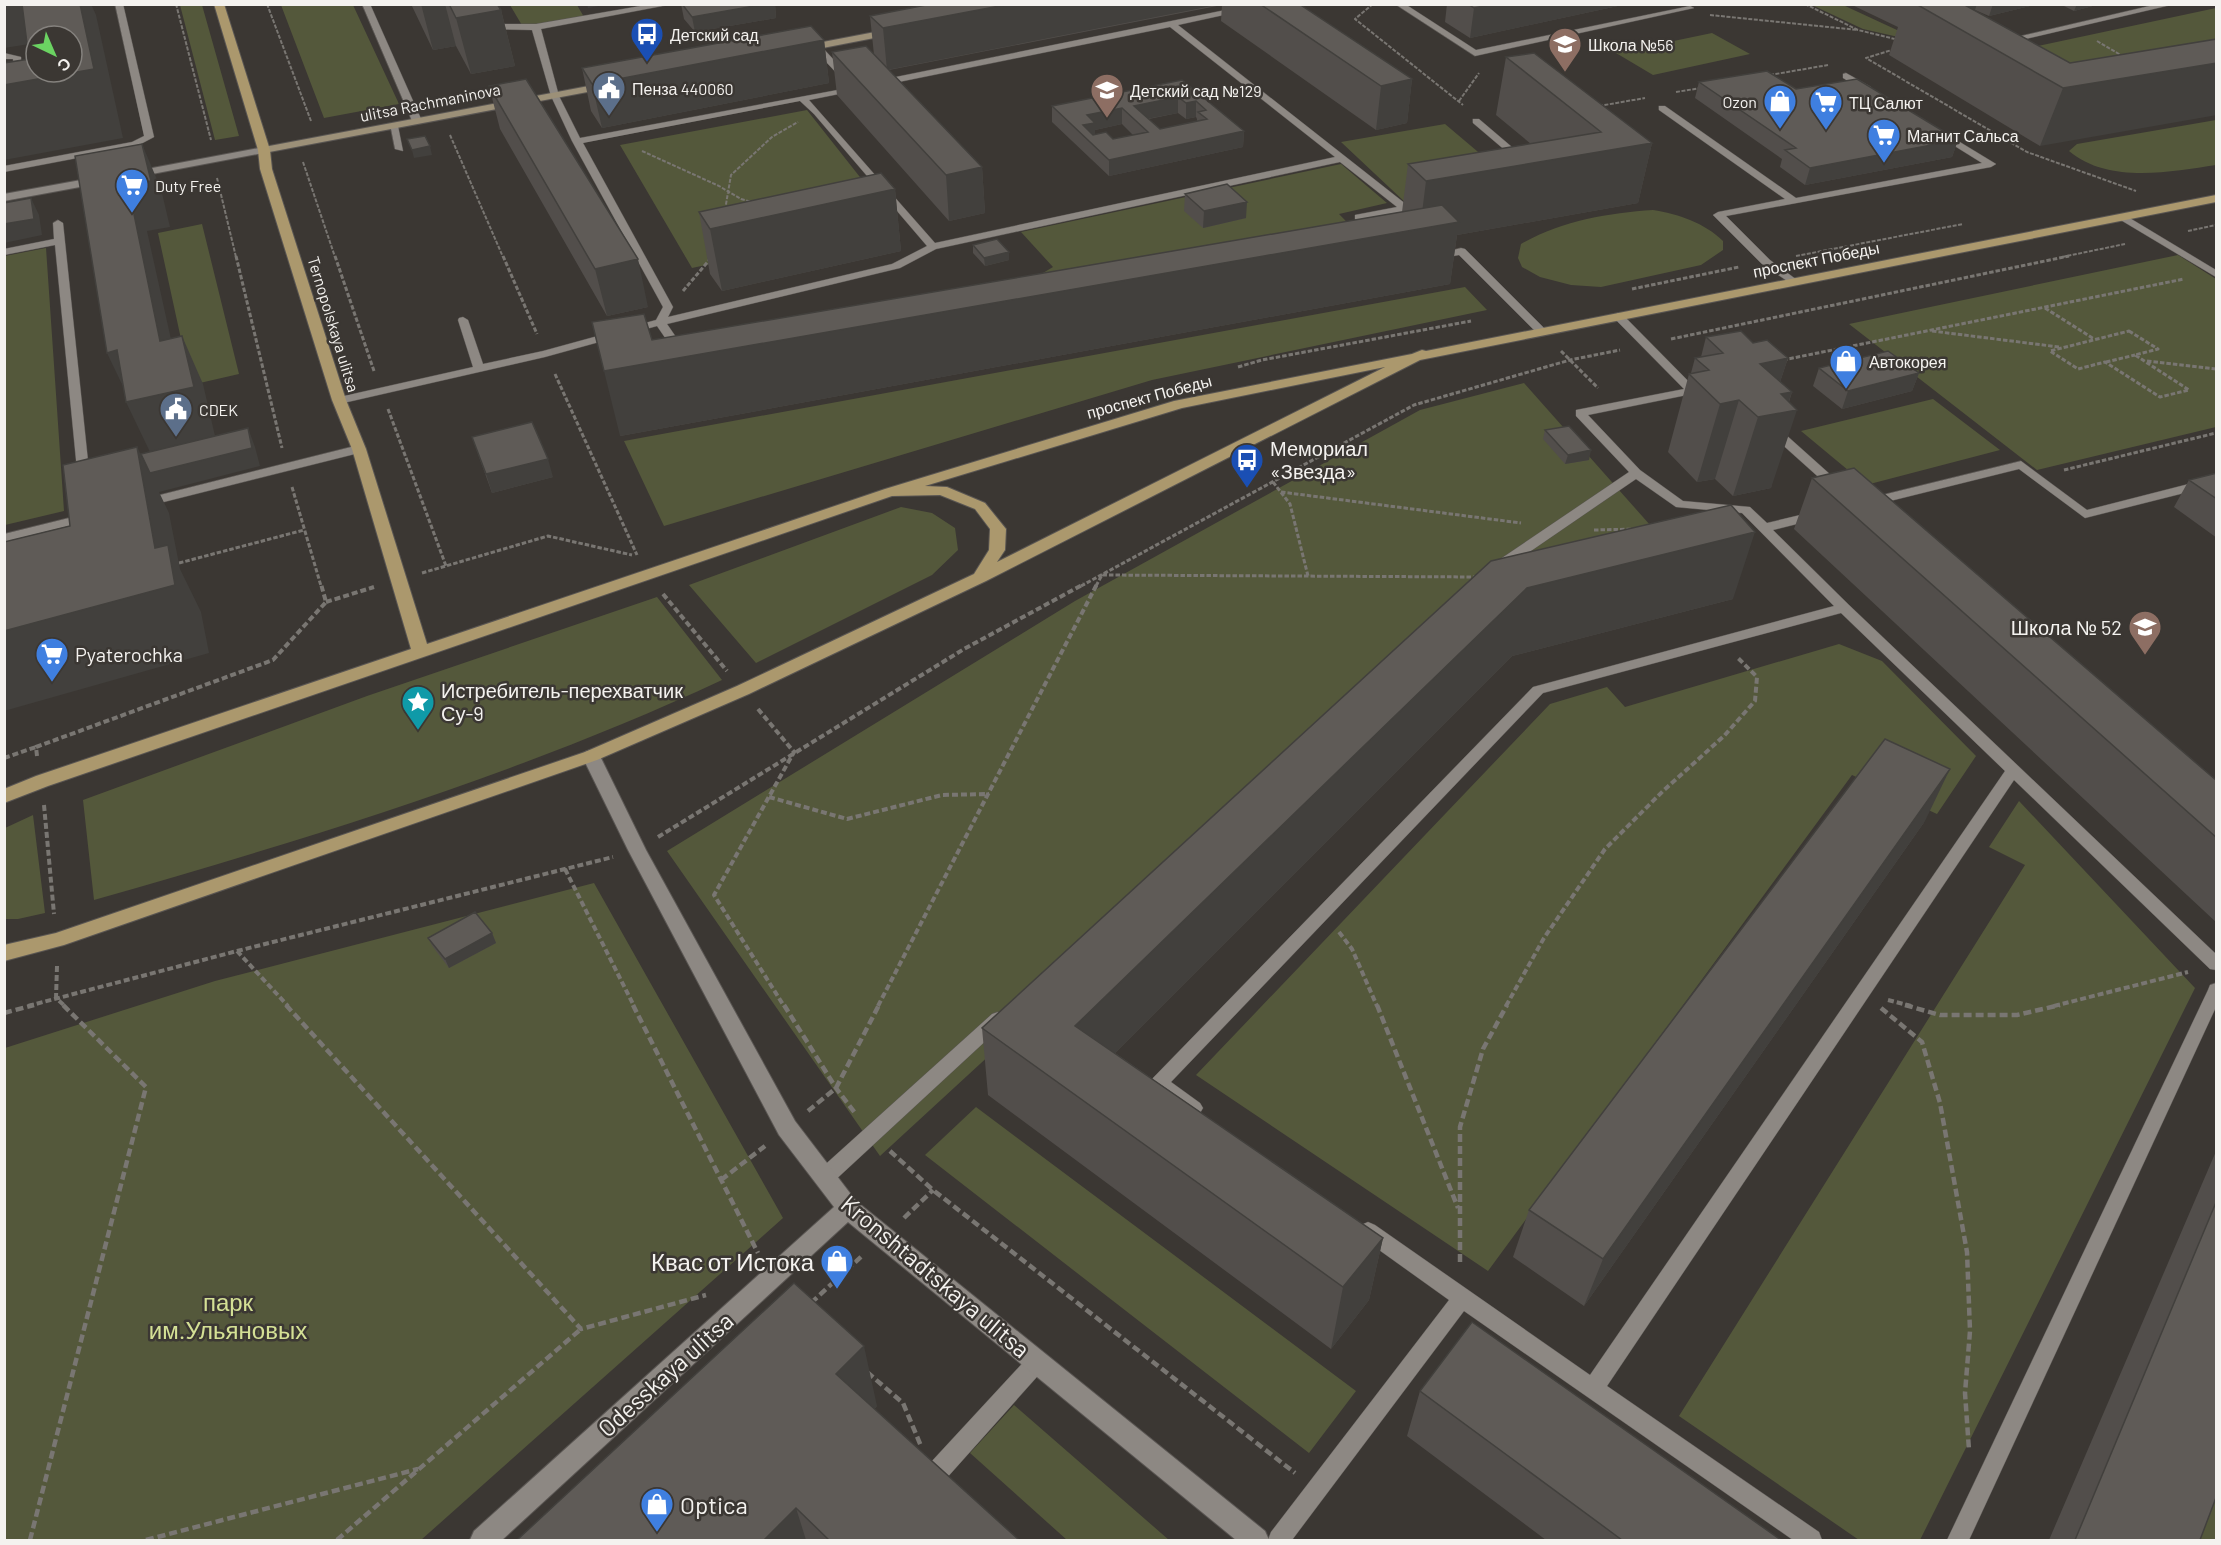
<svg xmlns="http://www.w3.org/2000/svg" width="2221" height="1545" viewBox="0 0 2221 1545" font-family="Barlow,sans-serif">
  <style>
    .green { fill: #54583b }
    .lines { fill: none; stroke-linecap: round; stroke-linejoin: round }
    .lane-casing { stroke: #595552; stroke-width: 1 }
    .street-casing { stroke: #595552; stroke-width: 2 }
    .secondary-casing { stroke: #595552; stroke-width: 2 }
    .primary-casing { stroke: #595552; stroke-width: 2 }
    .path-far3 { stroke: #797672; stroke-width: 2; stroke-dasharray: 4 1.5; stroke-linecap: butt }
    .path-far2 { stroke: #797672; stroke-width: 3; stroke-dasharray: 4.5 2; stroke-linecap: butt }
    .path-far1 { stroke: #797672; stroke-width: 4; stroke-dasharray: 6 3; stroke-linecap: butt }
    .path { stroke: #797672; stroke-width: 4.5; stroke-dasharray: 8 4; stroke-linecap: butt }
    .lane { fill: #8d8883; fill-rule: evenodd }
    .street { fill: #8d8883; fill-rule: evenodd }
    .secondary { fill: #9c9078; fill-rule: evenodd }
    .primary { fill: #ab986d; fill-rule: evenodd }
    .wall { fill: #524e4b; fill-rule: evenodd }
    .shaded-wall { fill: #42403d }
    .building { fill: #5f5b57; stroke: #42403d; stroke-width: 1.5; fill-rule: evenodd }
    .labels { text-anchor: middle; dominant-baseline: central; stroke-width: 5; stroke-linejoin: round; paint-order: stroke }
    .far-poi-label { font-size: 16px; fill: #f4f2ef; stroke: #3b3733; text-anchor: start }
    .far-street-label { font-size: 16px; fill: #f4f2ef; stroke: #3b3733 }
    .poi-label { font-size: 20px; fill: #f4f2ef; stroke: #3b3733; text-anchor: start }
    .near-poi-label { font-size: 24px; fill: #f4f2ef; stroke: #3b3733; text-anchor: end }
    .near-street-label { font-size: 24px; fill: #f4f2ef; stroke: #3b3733 }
    .near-park-label { font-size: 24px; fill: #d4e095; stroke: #3b3733 }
  </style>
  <rect width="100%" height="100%" fill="#3b3733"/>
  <path class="green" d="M180,5H202L239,136L215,140Z
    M281,5H353L399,104L324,118Z
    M510,5H577L584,17L523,27Z
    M1812,5H1843L1925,43L1863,29Z
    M2216,8V82L1973,60Z
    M1712,33L1750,54L1653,75L1616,53Z
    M807,110L897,224L692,268L620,145Z
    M2216,120V165C2170,172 2108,184 2069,151L2077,144Z
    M1445,124L1516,184L1407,204L1341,142Z
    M1341,164L1387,203L1339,214L1381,257L1021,286L1053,267L1021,232Z
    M1653,210C1678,214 1705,223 1723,241V250L1701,265L1601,287L1571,285L1540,277L1522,267L1518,258L1521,244C1561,221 1608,213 1653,210Z
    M202,224L239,374L191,385L158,233Z
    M46,248L64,511L5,525V256Z
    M2178,255L2216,279V427L2037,470L1849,324Z
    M1465,287L1487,310L1152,380L664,526L624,441Z
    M1524,383L1682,561L1465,618L880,1156L667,851L1075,601L1420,410Z
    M1933,399L2000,450L1866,485L1801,431Z
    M901,507L932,513L955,528L958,550L932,575L756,663L689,585Z
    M657,597L722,680C521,774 307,839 94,900L83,800L367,696Z
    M1839,644L1882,661L1976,756L1937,814L1852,775L1488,1271L1196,1075L1550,704L1607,687L1625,707Z
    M2019,801L2195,988L1920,1540H1859L1679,1416L2025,865L1989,847Z
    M33,815L45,913L18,919H5V828Z
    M594,883L783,1218L421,1540H5V1048L215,981Z
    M976,1107L1356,1391L1309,1453L925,1155Z
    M1014,1405L1169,1540H1067L970,1453Z
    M2216,1465V1540H2186Z"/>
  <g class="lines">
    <g class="lane-casing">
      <path id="lane" d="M115,4H123L154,137L135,147L4,172V166L132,142L144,136Z
        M362,4H370L422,121L420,123L412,121Z
        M472,4H480L492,24H536L652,4H673L541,29L559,96L580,138L859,86V90L809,100L935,243L1335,157L1170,27L879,86L875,83L876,81L1255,4H1274L1178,25L1407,205L1423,202L1428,205L1406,212L1366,219L1379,233L1370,235L1355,219V215L1397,207L1340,162L936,249L900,268L667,324L687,353L681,356L677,355L657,326L545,357L339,404L335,402V398L473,367L458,320L459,318L463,317L468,320L483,364L543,351L656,320L663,307L572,141L551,96L532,30L486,29ZM800,101L814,114L927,246L892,264L668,317L673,307L583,143Z
        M1395,4H1405L1476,50L1690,6L1694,8L1475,56Z
        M2158,4H2175L2004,44L2000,41Z
        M813,44H819L850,77V81H844L813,48Z
        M4,53L21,57L22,82L15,80L13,59H4Z
        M1846,73L1871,87L1872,89L1865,91L1843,78V74Z
        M1659,106H1665L1796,198L1982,163L1937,135L1935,133L1940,130L1996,164L1991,167L1726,216L1770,260L1797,280V284L1793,285L1762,264L1713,215L1718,212L1785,199L1659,110Z
        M1473,119H1479L1526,159V163H1520L1473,123Z
        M390,124L398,126L403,151L395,149Z
        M2123,214L2216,270V277L2119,219L2118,217Z
        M58,220L63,223L90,480L84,484L78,480L55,245L4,255V249L54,239L53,223Z
        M1461,248L1465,249L1545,329V333H1537L1459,255L1435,259L1430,256Z
        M1618,313L1622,314L1698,391L1692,394L1588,415L1640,470L1683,501L1750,507L1767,523L1817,511L1821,512L1823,515L1821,518L1773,530L1849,605L2216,954V970L2210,969L2014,780L1607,1386L1819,1532L1822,1540H1793L1464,1311L1292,1540H1268L1271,1532L1449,1300L1361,1237L1358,1231L1361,1225L1368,1222L1375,1225L1590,1375L2005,771L1841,613L1543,693L1171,1082L1200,1103L1203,1108L1200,1113L1194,1116L1188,1113L1153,1088L1150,1083L1153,1078L1533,687L1834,606L1742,513L1676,507L1636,479L1503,570H1493L1491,567L1493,564L1629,472L1576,416V410L1684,389L1614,318L1613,316Z
        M1771,424L1775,425L1842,485L1844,488L1842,491H1834L1767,431L1765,428Z
        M359,445L365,449L363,452L144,507L138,503L140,500Z
        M2021,461L2087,510L2216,477V485L2085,518L2019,469L1870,506L1864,502L1866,499Z
        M89,513L95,517L93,520L4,542V534Z
        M2216,983V1007L1969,1540H1947L2208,990L2210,985Z
        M998,1012L1004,1014L1007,1019L1004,1024L832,1183L825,1185L818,1183L816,1177L818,1171L992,1014Z
        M1037,1352L1044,1355L1047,1362L1044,1369L936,1490L928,1493L920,1490L917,1482L920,1474L1030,1355Z"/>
    </g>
    <g class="street-casing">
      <path id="street" d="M264,147L268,148V152L131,178L125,175L131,172Z
        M103,176L109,180L107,182L4,201V194Z
        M591,750L597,752L600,756L646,850L795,1121L856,1201L1265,1531L1269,1540H1236L848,1222L502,1540H470L474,1531L834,1207L779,1135L628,850L582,756L585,752Z"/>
    </g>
    <g class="secondary-casing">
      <path id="secondary" d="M896,28L900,29V33L802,52L797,49L802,46Z
        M610,82L615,85L614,87L264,153L258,150L264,147Z"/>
    </g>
    <g class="primary-casing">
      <path id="primary" d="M214,4H224L270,150L272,169L346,400L366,449L427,644L885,489L1174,401L1412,354L1422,350L1426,351L2216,195V202L1420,360L986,581L749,694L597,760L64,945L4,961V945L56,933L585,752L737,686L974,574L989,550L990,529L975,509L940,495L892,496L48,786L4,803V789L36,776L411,649L352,449L332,400L260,169L258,150ZM1385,367L997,562L1005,550L1006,529L985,503L947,487L925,486L1182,408Z"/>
    </g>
    <path class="path-far3" d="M176,4L211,140
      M267,4L311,121
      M1373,4L1355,19L1463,105
      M1805,4L1858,30L1899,40
      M1710,15L1858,30
      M2097,41L2124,57
      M1895,49L1866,58L2027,152L2136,191
      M1770,75L1828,65
      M1676,92L1701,88
      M1459,101L1479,73
      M1599,106L1645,98
      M450,135L503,257
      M642,151L719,186L741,199L752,202
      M303,162L335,257
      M217,178L236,257
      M725,210L731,175L772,137L798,122
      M2188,231L2216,225
      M1796,256L1963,224
      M2062,257L2125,244"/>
    <path class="path-far2" d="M236,256L282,448
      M335,256L374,371
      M503,256L537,334
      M1632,289L1739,267
      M683,291L711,258
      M2045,308L2094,339
      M1932,331L2059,347
      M2129,331L2158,349L2135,355L2189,390L2160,397L2105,362L2078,369L2050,351Z
      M1671,339L2069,256
      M1561,351L1598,388
      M1783,360L2184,279
      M2147,361L2216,369
      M2106,362L2135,355
      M1238,367L1262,360L1471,321
      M555,374L637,555
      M388,409L446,566
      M2064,470L2216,433
      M1273,482L1290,504L1308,576
      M292,487L321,586
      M1281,492L1521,523
      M1594,530L1637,529
      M179,563L304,530
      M422,573L548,536L632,555
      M1081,586L1414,405L1570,360L1620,350
      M1096,586L1102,575L1477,577"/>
    <path class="path-far1" d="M663,594L727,671
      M326,602L374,587
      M758,709L794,752L714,895L784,1006
      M37,756L36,747L273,660L326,602L321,584
      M4,758L36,747
      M769,797L847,819L942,795L989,794
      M44,805L54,914
      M658,837L964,649L1084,584
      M565,869L634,1006
      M1339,932L1352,949L1377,1006
      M237,951L288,1006
      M57,966L56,998L65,1006
      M1888,1000L1911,1006
      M28,1006L237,951L613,857
      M878,1006L1097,584
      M1506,1006L1544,938L1605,849L1663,791L1724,736L1755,701L1757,677L1738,658
      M2054,1006L2188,972"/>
    <path class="path" d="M286,1005L581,1329L706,1295
      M633,1005L758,1253
      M784,1005L836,1088L855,1113
      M1377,1005L1458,1208
      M1905,1005L1940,1015H2017L2060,1005
      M1881,1008L1922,1042L1940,1103L1967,1252L1970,1331L1965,1393L1969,1450
      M4,1013L34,1005
      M808,1111L836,1088L879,1005
      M890,1151L933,1190L1295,1473
      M721,1180L765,1146
      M904,1218L933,1190
      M1460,1262V1127L1483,1049L1507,1005
      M811,1303L863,1255
      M867,1372L903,1403L921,1446
      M30,1540L146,1087L63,1005
      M146,1540L418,1469
      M337,1540L581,1329"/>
    <use href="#lane" class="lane"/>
    <use href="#street" class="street"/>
    <use href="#secondary" class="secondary"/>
    <use href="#primary" class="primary"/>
  </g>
  <path class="wall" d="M411,4H497L501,10L515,66L471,74L456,46L433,50Z
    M681,4H775L776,18L695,32L684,19Z
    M931,4H1299L1412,79L1407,123L1376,130L1221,21L1222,5L889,70L982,167L985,213L949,221L837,95L832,52L874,55L870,16Z
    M1447,4H1627L1470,38L1445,22Z
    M1850,4H2038L1989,16L1975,10V11L2070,63L2217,39L2040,146L1889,55L1898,27Z
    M2060,4H2100L2074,11Z
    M824,40L829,83L602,128L591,111L582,68Z
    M1506,57L1652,143L1638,203L1457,235L1450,284L620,436L652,340L1402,212L1408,164L1531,144L1496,115Z
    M1182,80L1244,131L1243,147L1109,176L1052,122V106ZM1178,113L1186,119L1196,117L1197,119V121L1160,129L1149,119ZM1122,124L1133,135L1113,139L1095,134V130Z
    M1699,82L1796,89L1958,140L1952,157L1805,185L1780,167L1782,159L1695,98Z
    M489,86L648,307L607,316L500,129Z
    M895,189L901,251L722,291L710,274L699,212Z
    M1185,194L1246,218L1203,228L1184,211Z
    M973,245L1009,252V260L985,266L973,253Z
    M1706,337L1753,343L1788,358L1780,382L1792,392L1789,402L1771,488L1733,496L1715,479L1697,482L1668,452L1689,374L1691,373L1695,358L1701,357Z
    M1819,368L1919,373L1912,391L1842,409L1813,386Z
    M1545,430L1589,460L1565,464L1543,439Z
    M472,437L553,477L492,493Z
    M2217,473V538L2174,507L2189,480Z
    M1812,478L2217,781V923L1794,529Z
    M1491,561L1733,599L1512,656L1115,1053L1383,1238L1369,1300L1331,1349L988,1095L982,1028Z
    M1925,821L1584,1306L1513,1257L1529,1210Z
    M492,933L496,943L449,968L433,947L428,938Z
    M2217,1149V1495L2200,1540H2049Z
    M1420,1391L1781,1540H1546L1407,1436Z
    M877,1406L874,1409L1019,1540H517Z"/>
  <path class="shaded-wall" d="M4,4H30L36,43L4,48Z
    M80,4H91L96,15L123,138L4,160V85L94,69Z
    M421,4H445L456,46L433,50Z
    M587,4H609L588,8Z
    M765,4H775L776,18L695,32L692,17Z
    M1010,4H1222L887,70L883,28Z
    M1493,4H1627L1470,38L1474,8Z
    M1955,4H1977L1967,33Z
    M1993,4H2038L1989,16Z
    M2077,4H2100L2074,11Z
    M501,10L515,66L471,74L456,18Z
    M824,40L829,83L602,128L592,84Z
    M2217,63V115L2040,146L2063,88Z
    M1412,79L1407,123L1376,130L1381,86Z
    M1178,97V113L1136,121L1134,106Z
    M1196,101V117L1186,119V103Z
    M1122,108V124L1095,130V139L1083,125L1087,115Z
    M1244,131L1243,147L1109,176V160Z
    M1958,140L1952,157L1805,185L1810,168Z
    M1652,143L1638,203L1457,235L1450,284L620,436L604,371L1420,229L1426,181Z
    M142,144L161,189L170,227L147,231L182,389L160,341L128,185Z
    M430,146L432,155L414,158L412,150Z
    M982,167L985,213L949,221L946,175Z
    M895,189L901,251L722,291L710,229Z
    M31,198L39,215L42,235L4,243V224Z
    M1247,202L1246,218L1203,228L1204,211Z
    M1009,252V260L985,266L984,258Z
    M638,259L648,307L607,316L595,269Z
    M182,336L203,384L215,436L150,452L126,402Z
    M117,350L130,401L107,353Z
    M1788,358L1769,415L1781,394L1792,392L1785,412L1797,410L1771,488L1733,496L1758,417L1760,364Z
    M1919,373L1912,391L1842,409L1848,391Z
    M1739,400L1715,479L1697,482L1720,404Z
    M248,428L255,447L260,466L159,492L169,513L180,569L201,612L209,653L4,711V631L155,548L137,447L150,473Z
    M1591,450L1589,460L1565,464L1568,455Z
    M548,459L553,477L492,493L486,474Z
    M1755,532L1733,599L1512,656L1076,1092L1075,1026L1527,588Z
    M1950,769L1925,821L1584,1306L1603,1259Z
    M492,933L496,943L449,968L445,959Z
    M1383,1238L1369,1300L1331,1349L1343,1287Z
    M864,1346L877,1406L851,1433L836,1374Z
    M796,1508L806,1540H764Z"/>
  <path class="building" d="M22,4H80L94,69L4,85V63L29,59ZM36,36H72V72H36Z
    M449,4H497L501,10L456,18Z
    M682,4H765L692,17Z
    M931,4H1010L883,28L870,16Z
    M1260,4H1299L1412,79L1381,86Z
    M1468,4H1493L1474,8Z
    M1916,4H1963L2070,63L2217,39V63L2063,88Z
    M811,26L824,40L592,84L582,68Z
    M866,46L982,167L946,175L832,52Z
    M1534,53L1652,143L1426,181L1408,164L1601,132L1506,57Z
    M1767,71L1796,89L1857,79L1958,140L1810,168L1785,150L1796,148L1699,82Z
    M526,79L638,259L595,269L489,86Z
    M1182,80L1244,131L1109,160L1052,106ZM1178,97L1186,103L1196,101L1206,110L1198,112L1207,119L1160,129L1134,106ZM1122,108L1148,132L1113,139L1106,132L1093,135L1083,125L1095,123L1087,115Z
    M425,136L430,146L412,150L407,139Z
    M142,144L151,181L128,185L160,341L182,336L194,387L126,402L117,350L107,353L75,156Z
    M881,173L895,189L710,229L699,212Z
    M1227,184L1247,202L1204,211L1185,194Z
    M31,198L34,219L4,224V203Z
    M1442,205L1459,222L604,371L592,322L644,314L652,340Z
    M997,239L1009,252L984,258L973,245Z
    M1741,331L1753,343L1767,340L1788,358L1760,364L1792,392L1781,394L1797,410L1758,417L1739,400L1720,404L1689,374L1709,370L1695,358L1723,353L1706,337Z
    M1888,351L1919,373L1848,391L1819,368Z
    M532,422L548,459L486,474L472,437Z
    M1569,426L1591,450L1568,455L1545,430Z
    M248,428L252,448L150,473L141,454Z
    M137,447L155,548L168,545L175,585L4,631V542L70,526L63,465Z
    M1854,468L2217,781V838L1812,478Z
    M2217,473V499L2189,480Z
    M1731,505L1755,532L1527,588L1075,1026L1383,1238L1343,1287L982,1028L1491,561Z
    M1885,739L1950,769L1603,1259L1529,1210Z
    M475,912L492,933L445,959L428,938Z
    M2217,1200V1495L2200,1540H2075Z
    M794,1283L864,1346L836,1374L1019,1540H829L796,1508L764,1540H517Z
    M1472,1322L1781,1540H1622L1420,1391Z"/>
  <defs>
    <g id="bus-pin" transform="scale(1.725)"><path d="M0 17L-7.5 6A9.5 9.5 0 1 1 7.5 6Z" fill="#1a4fb4" stroke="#3b3733"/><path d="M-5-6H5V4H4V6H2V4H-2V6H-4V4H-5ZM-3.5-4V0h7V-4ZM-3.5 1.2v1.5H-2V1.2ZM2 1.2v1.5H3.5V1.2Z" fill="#fff"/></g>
    <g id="school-pin" transform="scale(1.725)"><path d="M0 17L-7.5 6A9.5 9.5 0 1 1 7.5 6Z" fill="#8d6e63" stroke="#3b3733"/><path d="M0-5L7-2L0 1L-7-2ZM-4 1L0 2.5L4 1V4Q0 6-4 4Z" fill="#fff"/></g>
    <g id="civic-pin" transform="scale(1.725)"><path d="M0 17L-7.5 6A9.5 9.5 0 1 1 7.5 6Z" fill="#5c6f8a" stroke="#3b3733"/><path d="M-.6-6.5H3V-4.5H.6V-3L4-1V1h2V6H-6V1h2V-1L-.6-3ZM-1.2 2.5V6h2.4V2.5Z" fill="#fff"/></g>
    <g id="shop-pin" transform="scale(1.725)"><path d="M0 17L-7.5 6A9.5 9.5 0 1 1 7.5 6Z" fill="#3f7fe0" stroke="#3b3733"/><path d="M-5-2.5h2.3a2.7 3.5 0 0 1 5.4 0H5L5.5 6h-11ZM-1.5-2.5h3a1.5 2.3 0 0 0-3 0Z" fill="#fff"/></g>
    <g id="supermarket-pin" transform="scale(1.725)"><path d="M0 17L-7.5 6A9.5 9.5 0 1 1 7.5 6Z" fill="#3f7fe0" stroke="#3b3733"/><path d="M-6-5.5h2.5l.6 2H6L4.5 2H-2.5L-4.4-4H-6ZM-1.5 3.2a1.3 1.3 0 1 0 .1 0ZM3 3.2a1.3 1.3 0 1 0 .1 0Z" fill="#fff"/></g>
    <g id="sight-pin" transform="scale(1.725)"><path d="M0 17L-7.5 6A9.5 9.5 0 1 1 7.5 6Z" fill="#0f9aa8" stroke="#3b3733"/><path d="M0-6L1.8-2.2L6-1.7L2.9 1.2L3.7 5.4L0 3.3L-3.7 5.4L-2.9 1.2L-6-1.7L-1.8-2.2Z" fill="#fff"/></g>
  </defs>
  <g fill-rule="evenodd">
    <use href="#bus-pin" x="647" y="34"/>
    <use href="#school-pin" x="1565" y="44"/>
    <use href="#civic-pin" x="609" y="88"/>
    <use href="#school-pin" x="1107" y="90"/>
    <use href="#shop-pin" x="1780" y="101"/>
    <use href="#supermarket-pin" x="1826" y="102"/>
    <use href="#supermarket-pin" x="1884" y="135"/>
    <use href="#supermarket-pin" x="132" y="185"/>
    <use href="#shop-pin" x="1846" y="361"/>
    <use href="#civic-pin" x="176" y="409"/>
    <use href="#bus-pin" x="1247" y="460"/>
    <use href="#school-pin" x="2145" y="627"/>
    <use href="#supermarket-pin" x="52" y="654"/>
    <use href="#sight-pin" x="418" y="702"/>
    <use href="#shop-pin" x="837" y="1261"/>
    <use href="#shop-pin" x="657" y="1504"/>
  </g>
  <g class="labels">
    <g class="far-poi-label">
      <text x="670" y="34">Детский сад</text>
      <text x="1588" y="44">Школа №56</text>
      <text x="632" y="88">Пенза 440060</text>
      <text x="1130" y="90">Детский сад №129</text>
      <text x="1757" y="101" text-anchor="end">Ozon</text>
      <text x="1849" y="102">ТЦ Салют</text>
      <text x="1907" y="135">Магнит Сальса</text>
      <text x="155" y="185">Duty Free</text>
      <text x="1869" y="361">Автокорея</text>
      <text x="199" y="409">CDEK</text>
    </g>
    <g class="far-street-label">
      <text transform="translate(430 102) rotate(-11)">ulitsa Rachmaninova</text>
      <text transform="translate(1816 259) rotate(-11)">проспект Победы</text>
      <text transform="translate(334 324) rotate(73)">Ternopolskaya ulitsa</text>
      <text transform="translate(1149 396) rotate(-15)">проспект Победы</text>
    </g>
    <g class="poi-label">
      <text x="1270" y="448">Мемориал<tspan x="1270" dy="23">«Звезда»</tspan></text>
      <text x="2122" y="627" text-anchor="end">Школа № 52</text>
      <text x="75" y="654">Pyaterochka</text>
      <text x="441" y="690">Истребитель-перехватчик<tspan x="441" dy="23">Су-9</tspan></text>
    </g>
    <g class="near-poi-label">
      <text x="814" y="1261">Квас от Истока</text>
      <text x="680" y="1504" text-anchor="start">Optica</text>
    </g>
    <g class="near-street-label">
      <text transform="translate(936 1276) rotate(40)">Kronshtadtskaya ulitsa</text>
      <text transform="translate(665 1374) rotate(-42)">Odesskaya ulitsa</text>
    </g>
    <g class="near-park-label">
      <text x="228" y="1301">парк<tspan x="228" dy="28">им.Ульяновых</tspan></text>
    </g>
  </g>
  <rect width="2221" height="1545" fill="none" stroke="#f4f2ef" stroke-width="12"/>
  <g transform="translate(54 54) rotate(136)"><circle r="28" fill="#3b3733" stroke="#85827e" stroke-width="1.5"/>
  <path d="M0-4.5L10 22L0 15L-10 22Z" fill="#6bd362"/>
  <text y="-9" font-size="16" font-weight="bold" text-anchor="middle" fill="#f4f2ef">С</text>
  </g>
</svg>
